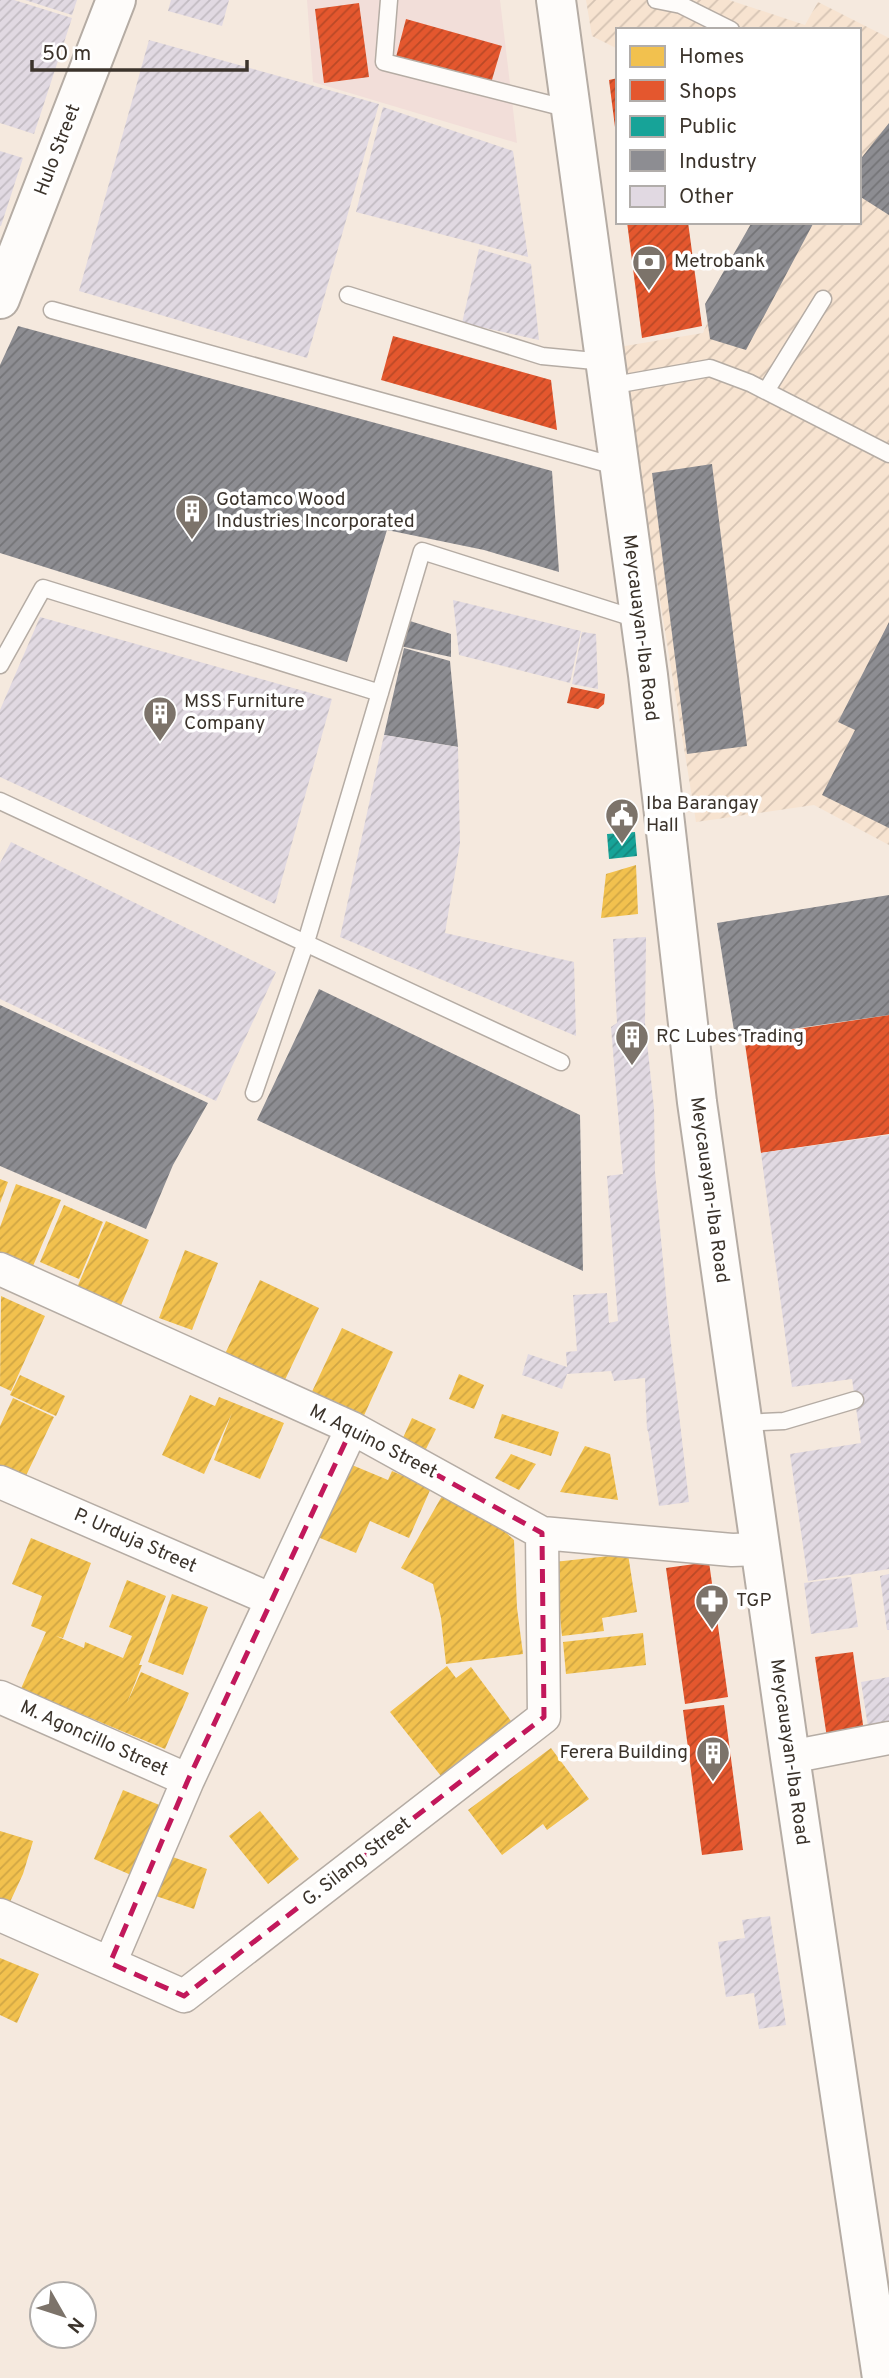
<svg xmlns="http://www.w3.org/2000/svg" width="889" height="2378" viewBox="0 0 889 2378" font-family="Overpass,sans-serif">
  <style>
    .commercial { fill: #f2ded9 }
    .industrial { fill: url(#industrial-furrows) }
    .homes { fill: url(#homes-hatch) }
    .shops { fill: url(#shops-hatch) }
    .public { fill: url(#public-hatch) }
    .industry { fill: url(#industry-hatch) }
    .building { fill: url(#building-hatch) }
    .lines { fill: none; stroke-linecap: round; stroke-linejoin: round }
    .service-casing { stroke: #b5aca4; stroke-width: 19 }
    .minor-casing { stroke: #b5aca4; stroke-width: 35 }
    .tertiary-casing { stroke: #b5aca4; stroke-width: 42 }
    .secondary-casing { stroke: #b5aca4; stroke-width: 42 }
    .service { stroke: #fefcfa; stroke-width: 16 }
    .minor { stroke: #fefcfa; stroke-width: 32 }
    .tertiary { stroke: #fefcfa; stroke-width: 38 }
    .secondary { stroke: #fefcfa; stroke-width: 38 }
    .marked { fill: none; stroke: #c2185b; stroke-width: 5; stroke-dasharray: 14 9; stroke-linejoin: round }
    .labels { text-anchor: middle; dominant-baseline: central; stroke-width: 7; stroke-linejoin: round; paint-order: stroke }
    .street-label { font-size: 19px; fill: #3b332b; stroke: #fff }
    .poi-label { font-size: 19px; fill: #3b332b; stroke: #fff; text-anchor: start }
  </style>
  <defs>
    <pattern id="industrial-furrows" width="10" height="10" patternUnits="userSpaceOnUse" patternTransform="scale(1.75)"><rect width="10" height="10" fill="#f7e3d0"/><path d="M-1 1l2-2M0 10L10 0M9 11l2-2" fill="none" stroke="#d5c3b3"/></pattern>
    <pattern id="homes-hatch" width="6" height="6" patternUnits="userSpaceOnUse" patternTransform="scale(1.75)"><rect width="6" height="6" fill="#f2c14e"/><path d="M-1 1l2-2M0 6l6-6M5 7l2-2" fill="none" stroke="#d0a644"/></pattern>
    <pattern id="shops-hatch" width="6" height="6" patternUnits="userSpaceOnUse" patternTransform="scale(1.75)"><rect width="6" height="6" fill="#e4572e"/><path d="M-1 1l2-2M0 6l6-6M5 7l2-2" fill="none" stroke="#ba4927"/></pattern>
    <pattern id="public-hatch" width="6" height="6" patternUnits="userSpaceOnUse" patternTransform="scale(1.75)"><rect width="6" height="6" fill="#17a398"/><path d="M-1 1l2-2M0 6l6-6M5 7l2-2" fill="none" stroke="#16857c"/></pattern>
    <pattern id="industry-hatch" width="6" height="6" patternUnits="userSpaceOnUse" patternTransform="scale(1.75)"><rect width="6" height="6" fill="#8d8d92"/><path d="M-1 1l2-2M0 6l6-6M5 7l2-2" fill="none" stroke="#747477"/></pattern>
    <pattern id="building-hatch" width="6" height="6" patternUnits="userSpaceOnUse" patternTransform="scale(1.75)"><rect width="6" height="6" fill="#e1d9e2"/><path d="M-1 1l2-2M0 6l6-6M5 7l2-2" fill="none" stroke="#c2bbc2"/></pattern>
  </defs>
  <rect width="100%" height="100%" fill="#f5e9de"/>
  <path class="commercial" d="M307,0H500L517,143L313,82Z"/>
  <path class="industrial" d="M586,0H729L805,25L818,2L889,38V845L814,805L696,822L619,347L703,333L751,222H859V30H618V49L592,36Z"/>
  <path class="homes" d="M636,865L638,914L601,918L606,874Z
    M0,1179L8,1182L0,1203Z
    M16,1184L61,1200L33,1266L0,1254V1227Z
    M64,1205L103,1222L79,1279L40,1262Z
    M106,1221L149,1240L116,1317L72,1299Z
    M185,1250L218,1263L192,1330L159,1318Z
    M260,1280L319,1308L283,1384L224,1356Z
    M1,1296L45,1316L11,1391L0,1386Z
    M342,1328L393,1352L361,1422L309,1398Z
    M459,1374L484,1385L474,1409L449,1399Z
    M20,1375L65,1396L56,1416L10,1395Z
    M190,1395L215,1406L219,1397L284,1423L260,1479L214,1460L232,1413L204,1474L162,1455Z
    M13,1398L54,1417L22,1484L0,1474V1426Z
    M502,1414L559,1432L551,1456L494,1438Z
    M412,1418L436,1429L425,1451L402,1440Z
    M585,1446L610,1454L618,1500L560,1492Z
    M511,1454L536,1464L519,1490L495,1478Z
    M340,1460L388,1480L392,1471L431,1488L409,1538L370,1521L356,1553L308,1533Z
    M442,1496L491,1519L514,1540L517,1608L523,1654L446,1664L441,1618L433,1584L401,1568Z
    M31,1538L91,1563L63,1638L56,1636L84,1648L85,1642L123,1658L132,1636L109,1627L127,1580L166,1596L139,1665H142L127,1703L141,1672L189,1693L165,1749L59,1705L54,1716L16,1700L46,1632L31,1626L42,1596L12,1584Z
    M628,1554L637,1612L602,1618L604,1631L562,1636L554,1562Z
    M172,1594L208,1607L183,1675L148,1662Z
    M643,1633L646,1665L566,1674L563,1642Z
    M447,1666L456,1678L471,1667L514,1725L473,1756L472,1751L441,1776L390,1712Z
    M551,1748L589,1799L547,1830L543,1824L502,1855L468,1810Z
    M123,1790L174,1811L145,1881L94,1859Z
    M260,1811L299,1859L268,1884L229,1836Z
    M0,1831L33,1841L23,1874L10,1902L0,1898Z
    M167,1855L207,1869L194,1909L153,1895Z
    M0,1958L39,1974L17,2023L0,2015Z"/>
  <path class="shops" d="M359,3L369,77L324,83L315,9Z
    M406,19L502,46L491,83L396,57Z
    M618,78V135H616L609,80Z
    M627,222H688L702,326L642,338Z
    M393,336L551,380L557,430L381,380Z
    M571,687L605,694L604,704L598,709L567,703Z
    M889,1015V1134L761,1153L744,1037Z
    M709,1562L728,1697L685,1704L666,1568Z
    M853,1652L864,1732L827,1738L815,1657Z
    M724,1705L743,1850L702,1855L683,1710Z"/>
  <path class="public" d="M635,832L637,856L609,859L607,834Z"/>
  <path class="industry" d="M889,123V215L859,196V161Z
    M752,222H814L746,350L710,339L705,304Z
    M18,326L552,471L559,572L484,550L387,530L347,662L0,553V365Z
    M712,464L747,746L687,754L652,473Z
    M410,621L451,634V657L400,646Z
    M889,622V828L822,795L855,730L838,722Z
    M404,648L450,661L458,747L384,735Z
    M889,895V1015L735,1037L717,923Z
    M319,989L580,1115L583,1271L257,1120Z
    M0,1005L208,1103L173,1165L146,1229L0,1166Z"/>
  <path class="building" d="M0,0H14L72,18L34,134L0,123Z
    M25,0H77L72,15Z
    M171,0H229L222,26L168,11Z
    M149,40L379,104L307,358L79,291Z
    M383,107L513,151L528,257L356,212Z
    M0,151L23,158L1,226H0Z
    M479,249L531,264L539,340L462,323Z
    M453,600L581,631L570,683L459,655Z
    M40,617L332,699L275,904L0,777V710Z
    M582,632L596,634L598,689L572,684Z
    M384,735L458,747L460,843L445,933L574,962L576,1036L340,937Z
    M11,842L276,972L216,1101L0,999V863Z
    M646,937L645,1023L654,1108L655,1172L668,1317L689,1502L659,1506L648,1430L647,1431L645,1378L614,1381L611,1371L567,1374L562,1389L522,1375L528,1354L567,1367L566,1352L577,1351L573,1295L607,1293L609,1323L618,1321L607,1176L623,1174L611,1027L617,1023L613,939Z
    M889,1135V1569L808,1581L790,1454L861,1443L852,1379L792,1387L761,1153Z
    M889,1574V1630H887L880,1576Z
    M851,1577L858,1627L811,1634L804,1583Z
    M889,1677V1730L869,1733L861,1682Z
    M770,1916L786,2025L759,2029L754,1993L726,1997L718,1942L745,1938L742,1920Z"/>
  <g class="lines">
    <g class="service-casing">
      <path id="service" d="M389,0L384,62L569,109
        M656,0L681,5L731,30
        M348,295L542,356L605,362
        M52,310L619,467
        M609,386L710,368L750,383L889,454
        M766,391L823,299
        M0,665L43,588L380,693
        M0,801L561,1062
        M254,1093L306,942L422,551L640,620
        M742,1423L784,1421L855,1400"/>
    </g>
    <g class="minor-casing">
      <path id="minor" d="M0,1269L352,1428L542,1533L732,1550L760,1549
        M0,1482L270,1599
        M0,1697L188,1780
        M790,1757L889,1738
        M0,1915L184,1996L544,1717L542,1533
        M110,1963L188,1780L352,1428"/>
    </g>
    <g class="tertiary-casing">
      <path id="tertiary" d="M0,299L116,0"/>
    </g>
    <g class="secondary-casing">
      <path id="secondary" d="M556,0L648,675L697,1102L790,1757L882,2378"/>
    </g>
    <use href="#service" class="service"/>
    <use href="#minor" class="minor"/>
    <use href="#tertiary" class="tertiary"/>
    <use href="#secondary" class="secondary"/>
  </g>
  <path class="marked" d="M352,1428L542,1533L544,1717L184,1996L110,1963L188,1780Z"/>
  <defs>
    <g id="bank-pin" transform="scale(1.75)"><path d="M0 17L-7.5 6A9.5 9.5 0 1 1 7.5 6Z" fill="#7c736a" stroke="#fff"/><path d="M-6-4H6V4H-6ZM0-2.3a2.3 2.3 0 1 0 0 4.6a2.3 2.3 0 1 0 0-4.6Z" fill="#fff"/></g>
    <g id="building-pin" transform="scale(1.75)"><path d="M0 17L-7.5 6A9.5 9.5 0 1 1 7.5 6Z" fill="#7c736a" stroke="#fff"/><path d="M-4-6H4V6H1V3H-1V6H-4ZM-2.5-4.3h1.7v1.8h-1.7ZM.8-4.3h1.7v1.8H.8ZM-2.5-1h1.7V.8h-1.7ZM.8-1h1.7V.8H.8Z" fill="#fff"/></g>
    <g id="civic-pin" transform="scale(1.75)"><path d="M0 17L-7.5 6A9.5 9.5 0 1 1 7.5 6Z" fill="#7c736a" stroke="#fff"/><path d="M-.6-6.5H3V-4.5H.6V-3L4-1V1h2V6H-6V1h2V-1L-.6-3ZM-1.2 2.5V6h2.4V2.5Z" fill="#fff"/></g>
    <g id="pharmacy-pin" transform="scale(1.75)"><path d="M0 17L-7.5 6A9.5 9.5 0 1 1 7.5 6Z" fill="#7c736a" stroke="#fff"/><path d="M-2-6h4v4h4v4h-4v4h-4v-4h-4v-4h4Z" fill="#fff"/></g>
  </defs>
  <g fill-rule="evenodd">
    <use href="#bank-pin" x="649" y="262"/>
    <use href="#building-pin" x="192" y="511"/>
    <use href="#building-pin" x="160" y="713"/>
    <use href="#civic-pin" x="622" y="815"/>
    <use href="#building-pin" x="632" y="1037"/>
    <use href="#pharmacy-pin" x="712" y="1601"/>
    <use href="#building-pin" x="713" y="1753"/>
  </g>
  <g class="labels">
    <g class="street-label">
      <text transform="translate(58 150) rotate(-69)">Hulo Street</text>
      <text transform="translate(640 628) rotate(83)">Meycauayan-Iba Road</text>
      <text transform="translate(709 1190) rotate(82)">Meycauayan-Iba Road</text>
      <text transform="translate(373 1442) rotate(27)">M. Aquino Street</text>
      <text transform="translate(135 1541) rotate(24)">P. Urduja Street</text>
      <text transform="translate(94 1739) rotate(24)">M. Agoncillo Street</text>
      <text transform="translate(789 1752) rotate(82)">Meycauayan-Iba Road</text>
      <text transform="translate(357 1862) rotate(-38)">G. Silang Street</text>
    </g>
    <g class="poi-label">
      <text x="674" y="262">Metrobank</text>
      <text x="216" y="500">Gotamco Wood<tspan x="216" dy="22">Industries Incorporated</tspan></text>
      <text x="184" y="702">MSS Furniture<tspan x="184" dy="22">Company</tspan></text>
      <text x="646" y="804">Iba Barangay<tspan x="646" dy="22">Hall</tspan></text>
      <text x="656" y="1037">RC Lubes Trading</text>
      <text x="736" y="1601">TGP</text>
      <text x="688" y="1753" text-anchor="end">Ferera Building</text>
    </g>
  </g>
  <rect x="616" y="28" width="245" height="196" fill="#ffffff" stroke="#b1adaa" stroke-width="2"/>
  <rect x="630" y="46" width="35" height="21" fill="#f2c14e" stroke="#b1adaa" stroke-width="2"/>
  <text x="679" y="63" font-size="21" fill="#3b332b">Homes</text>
  <rect x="630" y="80" width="35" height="21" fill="#e4572e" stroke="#b1adaa" stroke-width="2"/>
  <text x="679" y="98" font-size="21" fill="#3b332b">Shops</text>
  <rect x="630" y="116" width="35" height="21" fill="#17a398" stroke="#b1adaa" stroke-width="2"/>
  <text x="679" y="133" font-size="21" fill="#3b332b">Public</text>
  <rect x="630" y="150" width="35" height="21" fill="#8d8d92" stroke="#b1adaa" stroke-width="2"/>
  <text x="679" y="168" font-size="21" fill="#3b332b">Industry</text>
  <rect x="630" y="186" width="35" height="21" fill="#e1d9e2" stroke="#b1adaa" stroke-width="2"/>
  <text x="679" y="203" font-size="21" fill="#3b332b">Other</text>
  <g transform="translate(63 2315) rotate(129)"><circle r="33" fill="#ffffff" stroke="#b1adaa" stroke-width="2"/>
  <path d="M0-5L12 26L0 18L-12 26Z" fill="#7c736a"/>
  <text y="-10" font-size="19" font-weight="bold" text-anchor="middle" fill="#3b332b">N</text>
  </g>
  <path d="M32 60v10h215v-10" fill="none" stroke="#3b332b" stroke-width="3.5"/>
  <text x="42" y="60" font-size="21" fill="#3b332b" stroke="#ffffff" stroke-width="5" paint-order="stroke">50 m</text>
</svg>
